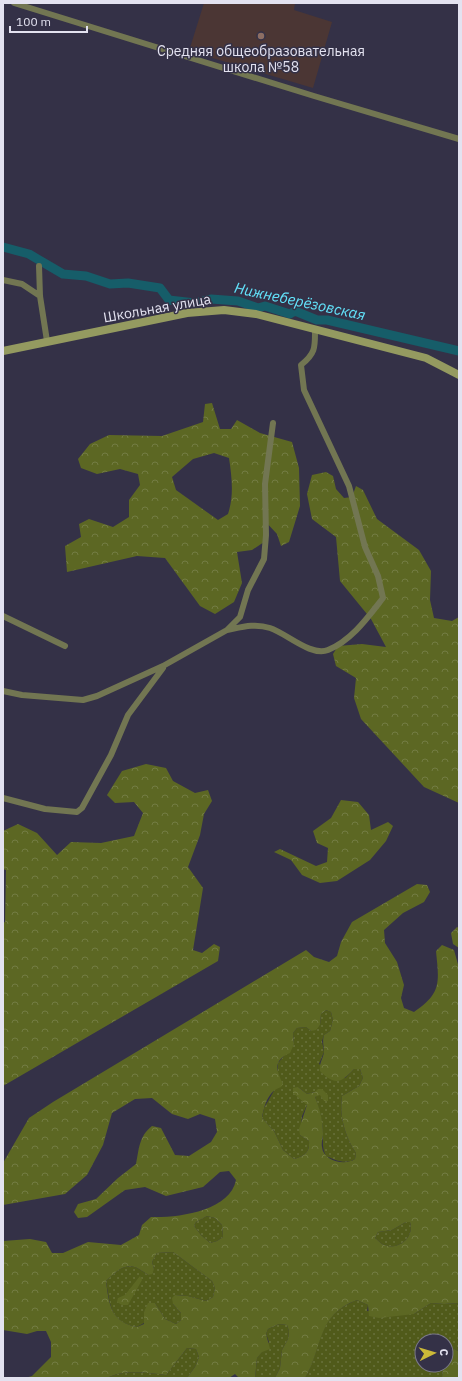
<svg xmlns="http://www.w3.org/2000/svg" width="462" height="1381" viewBox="0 0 462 1381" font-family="'IBM Plex Sans',sans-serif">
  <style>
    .education { fill: #4b3634 }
    .grass { fill: url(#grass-dots) }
    .forest { fill: url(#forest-crowns); fill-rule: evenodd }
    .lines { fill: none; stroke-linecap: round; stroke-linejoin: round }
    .river { stroke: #165d69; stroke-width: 9 }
    .street { stroke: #727652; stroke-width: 6 }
    .secondary { stroke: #949a60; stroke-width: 8 }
    .education-dot { fill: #8d6e63; stroke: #343147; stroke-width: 1.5 }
    .labels { text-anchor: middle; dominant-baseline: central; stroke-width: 3; stroke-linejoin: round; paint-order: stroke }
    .poi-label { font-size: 14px; fill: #e3e2f0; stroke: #343147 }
    .street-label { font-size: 14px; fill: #e3e2f0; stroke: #343147 }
    .water-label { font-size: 15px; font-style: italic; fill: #62e2fa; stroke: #343147 }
  </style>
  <defs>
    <pattern id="grass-dots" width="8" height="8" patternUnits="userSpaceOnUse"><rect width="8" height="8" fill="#505a1a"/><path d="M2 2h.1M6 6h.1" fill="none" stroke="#69713c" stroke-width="1.8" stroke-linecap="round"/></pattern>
    <pattern id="forest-crowns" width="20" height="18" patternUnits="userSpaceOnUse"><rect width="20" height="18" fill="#5c6723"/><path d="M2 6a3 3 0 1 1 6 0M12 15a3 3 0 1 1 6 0" fill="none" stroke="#737c43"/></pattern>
  </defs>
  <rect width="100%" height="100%" fill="#343147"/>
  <path class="education" d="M204,3H295L294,10L332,22L313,88L189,51Z"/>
  <path class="grass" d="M326,1010L331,1012L333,1020L330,1031L324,1035L322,1041L324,1052L319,1064L345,1078L354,1069H360L363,1078L359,1086L342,1096C339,1116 345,1136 356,1153L355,1159C346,1165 335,1160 326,1156C322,1147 323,1143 323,1134C323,1122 319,1108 315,1097L320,1094L328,1095L315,1092L307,1094L298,1087L307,1105L302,1116L300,1135L309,1141C310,1153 304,1156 294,1159L283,1150L274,1131L262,1118L264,1108L275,1089L278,1074V1063L294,1044L293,1033L297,1028L306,1027L311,1031L320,1025L321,1014Z
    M207,1216L215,1218L222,1225L223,1237L217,1241L210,1243L201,1235L194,1226L196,1222Z
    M406,1222H410C415,1238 397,1252 382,1244C380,1243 377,1239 375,1238L378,1232L392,1230Z
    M173,1252L212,1281L215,1288L213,1297L206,1301L188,1296L175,1295L173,1304L181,1313V1320L176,1324L165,1319L155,1303L144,1312V1323L137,1327C110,1322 110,1305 106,1281C122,1266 129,1260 148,1275L154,1269L152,1262L157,1253Z
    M357,1300L368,1305L367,1311L414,1314L431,1303L444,1304L459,1303V1351L453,1349L446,1354V1341H422V1365H443L442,1378H305C323,1347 315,1316 357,1300Z
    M279,1324L287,1325L289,1331L288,1339L282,1350L280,1368L275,1378H255L257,1358L269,1342L266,1334L268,1329Z
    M187,1348L196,1349L199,1357L195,1367L187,1378H107C124,1369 147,1373 166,1375Z"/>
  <path class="forest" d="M212,403L220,429H231L237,420L260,433L292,442L299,468L300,506L289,542L281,546L277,534L264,520V542L252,550L237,552L242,583L234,602L215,614L200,606L165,558L137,556L67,572L65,546L81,537L79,524L89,519L113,527L129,517V500L140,485L138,474L120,469L97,474L81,468L78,459L90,444L109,435L162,436L203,422L205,404ZM214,453L229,458C232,478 234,496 228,514L218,520L176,490L172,477L193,459Z
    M326,472L333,476L336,489L344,498L352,497L356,486L363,490L377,519L419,550L431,571L430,600L434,618L452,621L459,617V803L424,787L361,719L354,698L356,678L336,666L333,654L338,646L362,644L386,647L371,619L340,581L336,537L312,519L307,494L312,475Z
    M146,764L166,768L173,781L195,793L208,790L212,801L204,814L200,835L188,867L203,888L193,950L202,953L214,944L220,947L218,961L3,1086V923L5,922L6,870L3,869V831L18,824L37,833L57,855L71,842L101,843L134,836L143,813L134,802L115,803L107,795L122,771Z
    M341,800L358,802L369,815L371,830L388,822L393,826L386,841L370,860L337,881L320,883L302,875L291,860L274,852L280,849L316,866L327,862L328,848L317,843L313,831L331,818Z
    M417,884L427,885L430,892L424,902L403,913L384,930L385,943L397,962L404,985L401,998L404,1008L414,1012C442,993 439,982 436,951L442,945L454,950L459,968V1303L444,1304L431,1303L414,1314L379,1318L369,1316L368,1305L357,1300C316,1315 323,1348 305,1378H275L280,1368L282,1350L288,1339L289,1331L287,1325L279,1324L268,1329L266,1334L270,1349L262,1352L257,1358L255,1378H239L235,1374L229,1378H187L195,1367L199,1357L196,1349L187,1348L166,1375C147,1373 124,1369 107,1378H25L32,1376L51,1357V1342L46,1331H37L27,1334L3,1330V1241L30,1239L46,1242L52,1253H63L88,1242L121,1245L139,1235L142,1225L151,1217C178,1218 230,1211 236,1180L229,1171L220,1172L203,1187L166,1196L145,1187L125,1190L87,1217L78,1218L74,1212L78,1204L96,1199L118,1178L136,1164C139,1149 139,1136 152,1126L161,1128L175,1155L189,1156L211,1142L217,1132L215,1119L200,1114L188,1119L172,1114L152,1098L135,1099L112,1113L103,1145L87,1175L65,1194L3,1205V1163L29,1118L53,1102L306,950L314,957L329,962L337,956L341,942L352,922ZM326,1010L331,1012L333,1020L330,1031L324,1035C322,1042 324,1046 324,1052C323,1059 319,1063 320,1071C335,1086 341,1083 354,1069H360L363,1078L359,1086L342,1096C339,1116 345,1136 356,1153L355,1159C345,1166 323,1161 322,1147C321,1143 323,1138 323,1134C323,1121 320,1109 315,1097L320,1095L324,1101H328V1095L322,1089H318L315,1092L307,1094L298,1087L293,1088V1093L307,1105L299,1129L300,1135L309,1141C310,1153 304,1156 294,1159L283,1150L274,1131L262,1118C264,1106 268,1091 281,1087L283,1084C276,1070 273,1060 290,1053L294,1044L293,1033L297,1028L306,1027L311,1031L316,1030L320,1025L321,1014ZM207,1216L215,1218L222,1225L223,1237L217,1241L210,1243L201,1235L194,1226L196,1222ZM406,1222H410C415,1238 397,1252 382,1244C380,1243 377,1239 375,1238L378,1232L392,1230ZM173,1252L212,1281L215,1288L213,1297L206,1301L188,1296L175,1295L172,1298L173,1304L181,1313V1320L176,1324L165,1319L155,1303H148L144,1312V1324L137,1327C111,1322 109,1305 106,1281C122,1266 129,1260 148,1275L152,1274L154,1269L152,1262L157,1253Z
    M457,927L459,928V948L453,944L451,933Z
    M140,1276L142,1280L128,1305H122L117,1302L118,1298L125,1295Z
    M453,1349L459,1351V1378H442L443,1365H446V1352Z"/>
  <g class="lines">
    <path class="river" d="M3,247L29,254L63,274L86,276L110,284L128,283L160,288L169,300L195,303L211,299L238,301L258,308L265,306L290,314L295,311L317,320H327L459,351"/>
    <path class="street" d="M14,3L314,96L459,139
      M39,266L40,296L47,341
      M3,280L22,284L40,296
      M3,616L65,646
      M227,630C242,627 255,623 270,628C286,633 311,657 328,650C352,640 368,617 383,598L378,576L365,547L349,486L304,390L301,365C316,353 315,347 315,329
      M3,691L22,695L83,700L97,696L163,666L227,630L240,617L248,590L264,559L266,535L265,484L273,423
      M3,798L45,809L77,812L82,808L111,755L128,715L163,668"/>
    <path class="secondary" d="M3,351L187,313L224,310L256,314L426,358L459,375"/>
  </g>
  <circle class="education-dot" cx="261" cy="36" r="4"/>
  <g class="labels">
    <g class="poi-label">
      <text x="261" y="51">Средняя общеобразовательная<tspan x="261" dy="16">школа №58</tspan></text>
    </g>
    <g class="street-label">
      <text transform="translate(157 308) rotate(-10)">Школьная улица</text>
    </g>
    <g class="water-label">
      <text transform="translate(300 301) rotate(12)">Нижнеберёзовская</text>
    </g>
  </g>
  <rect width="462" height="1381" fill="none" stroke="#e3e2f0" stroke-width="8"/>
  <g transform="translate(434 1353) rotate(85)"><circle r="19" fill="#343147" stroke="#7a788b"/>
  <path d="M0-3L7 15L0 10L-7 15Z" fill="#ccb938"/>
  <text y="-6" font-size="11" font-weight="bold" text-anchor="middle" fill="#e3e2f0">С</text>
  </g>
  <path d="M10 26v6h77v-6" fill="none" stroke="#e3e2f0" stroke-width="2"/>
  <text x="16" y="26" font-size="12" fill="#e3e2f0" stroke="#343147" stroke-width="3" paint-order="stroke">100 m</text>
</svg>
